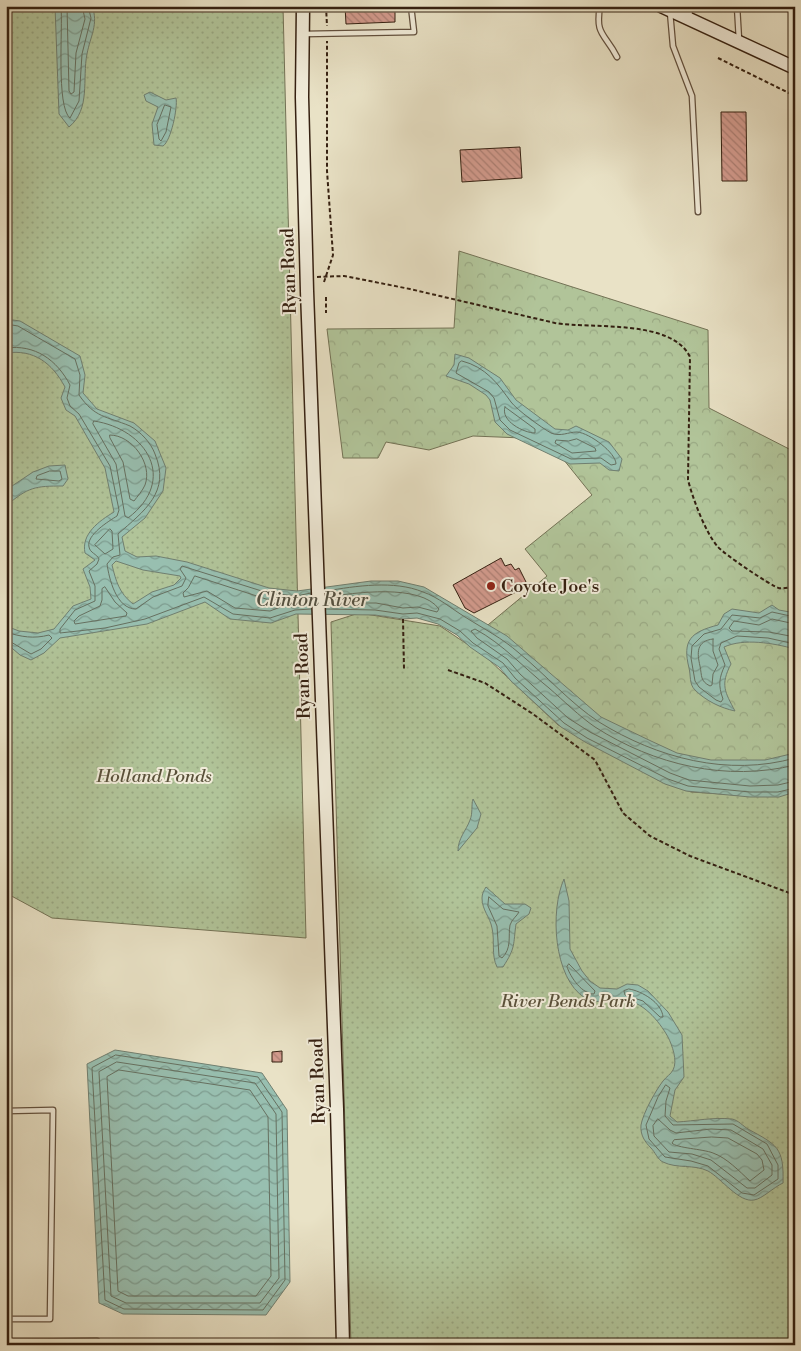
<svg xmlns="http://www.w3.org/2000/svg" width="801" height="1351" viewBox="0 0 801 1351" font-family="'Libre Bodoni',serif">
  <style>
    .forest { fill: url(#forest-crowns); stroke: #737255 }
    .park { fill: url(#park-dots); stroke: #737255 }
    .water { fill: url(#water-waves); stroke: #707f70; fill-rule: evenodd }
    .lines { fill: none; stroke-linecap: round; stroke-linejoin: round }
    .shore { stroke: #667060; stroke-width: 1 }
    .building { fill: url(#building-back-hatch); stroke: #352011 }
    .lane-casing { stroke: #62503e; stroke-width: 7 }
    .secondary-casing { stroke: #352011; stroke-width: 15 }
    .path { stroke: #352011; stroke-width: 2; stroke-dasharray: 4 2.5; stroke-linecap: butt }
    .lane { stroke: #f1ecda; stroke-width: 4.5 }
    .secondary { stroke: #f1ecda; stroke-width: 12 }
    .poi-dot { fill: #8f2418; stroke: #f1ecda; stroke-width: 2 }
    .labels { text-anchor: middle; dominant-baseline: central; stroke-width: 4; stroke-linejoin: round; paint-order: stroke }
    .street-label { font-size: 18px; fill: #352011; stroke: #f1ecda }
    .poi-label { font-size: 18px; fill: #352011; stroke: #f1ecda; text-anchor: start }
    .park-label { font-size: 18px; font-style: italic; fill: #5a513a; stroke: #f1ecda }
    .water-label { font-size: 19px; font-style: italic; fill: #535041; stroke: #f1ecda }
  </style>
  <defs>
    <pattern id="forest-crowns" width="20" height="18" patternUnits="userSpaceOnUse" patternTransform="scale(1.25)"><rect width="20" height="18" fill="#b1c499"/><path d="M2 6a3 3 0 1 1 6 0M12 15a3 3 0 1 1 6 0" fill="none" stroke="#99a883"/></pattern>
    <pattern id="park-dots" width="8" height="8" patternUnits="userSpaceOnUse" patternTransform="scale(1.25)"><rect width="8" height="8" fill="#b1c499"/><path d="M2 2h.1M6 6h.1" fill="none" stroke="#99a883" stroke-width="1.8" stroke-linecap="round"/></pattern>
    <pattern id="water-waves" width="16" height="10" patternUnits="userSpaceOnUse" patternTransform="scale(1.25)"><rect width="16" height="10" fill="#98bfb0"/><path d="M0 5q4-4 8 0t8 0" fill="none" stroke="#7d9b8e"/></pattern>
    <pattern id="building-back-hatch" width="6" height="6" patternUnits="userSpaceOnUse" patternTransform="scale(1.25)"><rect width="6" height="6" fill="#d39b8e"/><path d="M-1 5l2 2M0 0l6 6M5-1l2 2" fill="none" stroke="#ac7e73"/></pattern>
  </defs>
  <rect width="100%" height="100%" fill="#e9e2c6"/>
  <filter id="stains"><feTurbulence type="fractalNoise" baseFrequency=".004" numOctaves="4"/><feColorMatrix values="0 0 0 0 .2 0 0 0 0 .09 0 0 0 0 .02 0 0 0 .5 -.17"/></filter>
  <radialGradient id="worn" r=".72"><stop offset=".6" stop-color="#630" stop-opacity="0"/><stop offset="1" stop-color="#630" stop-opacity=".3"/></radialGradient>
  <path class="forest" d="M459,251L708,330L709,408L795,452V766L711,780L592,729L477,634L547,576L525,549L592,495L547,439L473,436L429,450L386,442L378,458H343L327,329L454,328Z"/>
  <path class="park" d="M6,6H283L306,938L52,918L6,893Z
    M359,613L440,626L485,656L558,725L604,747L658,780L691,792L753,796L795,788V1345H351L331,622Z"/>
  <path class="water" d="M55,6H92C99,24 90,37 87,54C82,79 91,109 69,127L59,114Z
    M150,92L166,100L176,98C178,107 171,141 163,146L154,145L152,124L158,107L146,101L144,95Z
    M6,319L20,321L80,356L85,375L83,393L97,409L134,423L155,441L166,468L163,491L145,518L122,537L125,551L137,557L156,556L187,562L269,588L297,591L371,581H398L424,587L507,636L601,717L651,741L677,753L711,760H765L795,753V792L779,797H750L686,791L665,784L585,742L561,727L511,681L499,667L470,647L457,635L438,624L417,618L403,619L375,615L296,614L271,623L230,619L205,602L147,624L60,638L44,653L31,660L20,655L6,643V626L19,631L38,633L54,629L73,606L91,599L90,587L83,569L95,560L85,553C81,534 99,521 114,512L105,468L75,416L66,410L61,398L65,387C52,363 34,349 6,353ZM116,561L143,570L180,576L181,578L174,585L152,592L133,604C119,593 116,581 112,565Z
    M455,354L469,358L500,378L516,400L555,429L568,430L576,426L609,442L622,459L619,471L609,470L600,463L570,464L507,434L495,422L490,400L486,395L469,384L446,376L454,365Z
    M65,465L68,479L63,486C35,486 28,487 6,506V490L33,472L49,466Z
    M772,605L779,610L795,613V649C773,643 744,638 724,647L731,664C720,685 725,692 735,711C721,708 706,701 695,690C689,684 691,676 689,668C682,640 691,632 718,625L724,614L732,609L759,613Z
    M473,799L481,814L477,828L458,851C458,838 466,831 470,820C473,813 471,806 473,799Z
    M564,879L569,901L570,949L582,971L590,981L600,988L617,989L627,984L638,985L648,991L668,1012L682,1035L684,1077L675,1090L670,1116L677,1122C695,1121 713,1117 732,1119C738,1120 743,1126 748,1129C777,1145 784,1147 783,1183C774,1187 762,1199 754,1200C739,1203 721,1178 708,1171C694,1164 677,1169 663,1162C658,1160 655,1152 651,1148C645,1142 640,1135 641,1125C643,1113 656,1090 663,1081C666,1077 671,1074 673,1070C678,1061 672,1045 668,1037C659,1021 642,1000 622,1000C611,1001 596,1004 585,998C553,978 550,910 564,879Z
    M486,887L505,904H525L531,908L529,914L516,924C513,945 516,947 503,967H497C491,955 495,941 492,928C490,917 482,910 482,898C482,894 484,890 486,887Z
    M115,1050L262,1073L287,1110L290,1282L266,1315L123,1314L99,1303L87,1064Z"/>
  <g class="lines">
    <path class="shore" d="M61,6C63,28 56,107 70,118L79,101L82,54L91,18L88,6
      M67,6L69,91L71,94L74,92L76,53L85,19L82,6
      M165,105L171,107L166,132L161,141L159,139L157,125Z
      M6,324L18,326L75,359L80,375L79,395C95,418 106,416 130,426C141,432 151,443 155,454C171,492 144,511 118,534L120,555L113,557L107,564C109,578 116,609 136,609L153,597L182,586L186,578L180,569L182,566L268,593L296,596L311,593
      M6,348C35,344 57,360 70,385L67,398L70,406L79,414L110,466L119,510L117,516C109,521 86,535 89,547C90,553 97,554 99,559L97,564L89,571L95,586V601L75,610L60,629V633L105,628L145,619L204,597L233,614L270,618L295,610L311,609
      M462,361C486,367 498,384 511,402C517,410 542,428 551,433C561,437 568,432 577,432C590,433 616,453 616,464L611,465L601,458L571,459L510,430L500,420L494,398L489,392L456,373L459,363Z
      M505,407L535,429V433C524,433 500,421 505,407Z
      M94,421C147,429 178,480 128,518L125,516L116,464L93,424Z
      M110,435C132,435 153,464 145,485C143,490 137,497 134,501L130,499L123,462L110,438Z
      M577,439L595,448L596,451L572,453L555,443L556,440L568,441Z
      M50,471H60L62,479L59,481L36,479L37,476Z
      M110,529L112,531L113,549L105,554L95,545Z
      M195,576L266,599L286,601L288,604L270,611L235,608L207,591L184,597L183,593L188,588Z
      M105,587L115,602L127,613L126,616L75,624L74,621L79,616L100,606L102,600V589Z
      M326,591C356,586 394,580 423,592C438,597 452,609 465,617C484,629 502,638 519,653C546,675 570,703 599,722C657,758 728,777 795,758
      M326,597C354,593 420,583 439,609L437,612L418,607L403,608L376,603H326
      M326,609L375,610L403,614L417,613L440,619L460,631L473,643L503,663L515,678L564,723L587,738L668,779L688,786L750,792H778L795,788
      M795,617L772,612L760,618L732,615L721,629L704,634L692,646L691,658L695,681L699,687L716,700L721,702L723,699C718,685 719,678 725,665L719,649L721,643L737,636L768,638L795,644
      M795,624L772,619L759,625L734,621L729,628L732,631L769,632L795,637
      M6,632C21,637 34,639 49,635L52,638L41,649L31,654L6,639
      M713,639V651L718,665L713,674L712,685L710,686C700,681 702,676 700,666C697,653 696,641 713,639Z
      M795,765C727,782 654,765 595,727C579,716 564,701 549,688C524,668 503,644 475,629L471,631L477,638L507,659L520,674L568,718L590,732L670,773L689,780L750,786L778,785L795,781
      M489,897L503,909L519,912C517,916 512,919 510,925C508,937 512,948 502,958L499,956L497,926L488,906Z
      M569,964L595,991L594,994C582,994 571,978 567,967Z
      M629,989C642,991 662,1003 663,1017H660L643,1001L625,995L624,991Z
      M116,1055L258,1077L282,1112L285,1280L263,1310L124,1309L105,1300L92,1068Z
      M117,1062L255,1083L276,1114L279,1278L260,1303H126L111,1296L99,1072Z
      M119,1070L250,1090L268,1117L271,1276L256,1296H128L118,1291L107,1077Z
      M666,1085L670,1088L666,1101L665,1116L673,1125L733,1124L767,1144L778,1165V1179L754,1195L742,1193L708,1166L691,1161L665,1157L649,1139L646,1125L658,1097Z
      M658,1119L670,1130L676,1133L711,1129L731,1130L763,1149L772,1165V1175L755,1188H747L711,1160L692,1154L669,1152L654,1136L653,1126Z
      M712,1137L728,1138L757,1154L762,1160L764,1170L750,1181C739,1171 727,1158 713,1153C703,1149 676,1148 672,1143L674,1140Z"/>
  </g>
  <path class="building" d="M345,6H395V22L346,24Z
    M721,112H746L747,181H722Z
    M520,147L522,178L462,182L460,150Z
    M501,558L505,566L511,564L515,570L519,568L528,586L474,613L465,608L453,585Z
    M282,1051V1062H272V1052Z"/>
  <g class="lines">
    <g class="lane-casing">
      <path id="lane" d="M600,6C595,36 605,33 617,57
        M737,6L739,40
        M670,12L673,46L692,96L698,212
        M689,18L690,6
        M305,34L414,32L411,6
        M6,1111L53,1110L50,1319H6
        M6,1342L97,1341V1345"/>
    </g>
    <g class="secondary-casing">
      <path id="secondary" d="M303,6L302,97L307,291L337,1109L343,1345
        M661,6L795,68"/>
    </g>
    <path class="path" d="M326,6L327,26
      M718,58L795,96
      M317,277L344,276L410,289L555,323C593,329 672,319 690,357L688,480C693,499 705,532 718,547C724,554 771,586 779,588C784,589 790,587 795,587
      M324,282L333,255L327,171V41
      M326,297V313
      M403,619L404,669
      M448,670L485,683L533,714L595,760L623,813L650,836L690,856L795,895"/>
    <use href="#lane" class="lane"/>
    <use href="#secondary" class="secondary"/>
  </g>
  <circle class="poi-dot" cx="491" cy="586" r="5"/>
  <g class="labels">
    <g class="street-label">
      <text transform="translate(289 271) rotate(-92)">Ryan Road</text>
      <text transform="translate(303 676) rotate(-92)">Ryan Road</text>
      <text transform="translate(318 1081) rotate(-92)">Ryan Road</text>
    </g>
    <g class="poi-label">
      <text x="501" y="586">Coyote Joe's</text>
    </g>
    <g class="park-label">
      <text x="154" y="776">Holland Ponds</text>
      <text x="568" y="1001">River Bends Park</text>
    </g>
    <g class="water-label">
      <text x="312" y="600">Clinton River</text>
    </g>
  </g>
  <rect width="801" height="1351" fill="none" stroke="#e9e2c6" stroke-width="25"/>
  <rect x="8" y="8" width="786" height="1336" fill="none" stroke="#352011" stroke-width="2.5"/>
  <rect x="12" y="12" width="776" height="1326" fill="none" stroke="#352011"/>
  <rect width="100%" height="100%" filter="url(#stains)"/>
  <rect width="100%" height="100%" fill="url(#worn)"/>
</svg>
